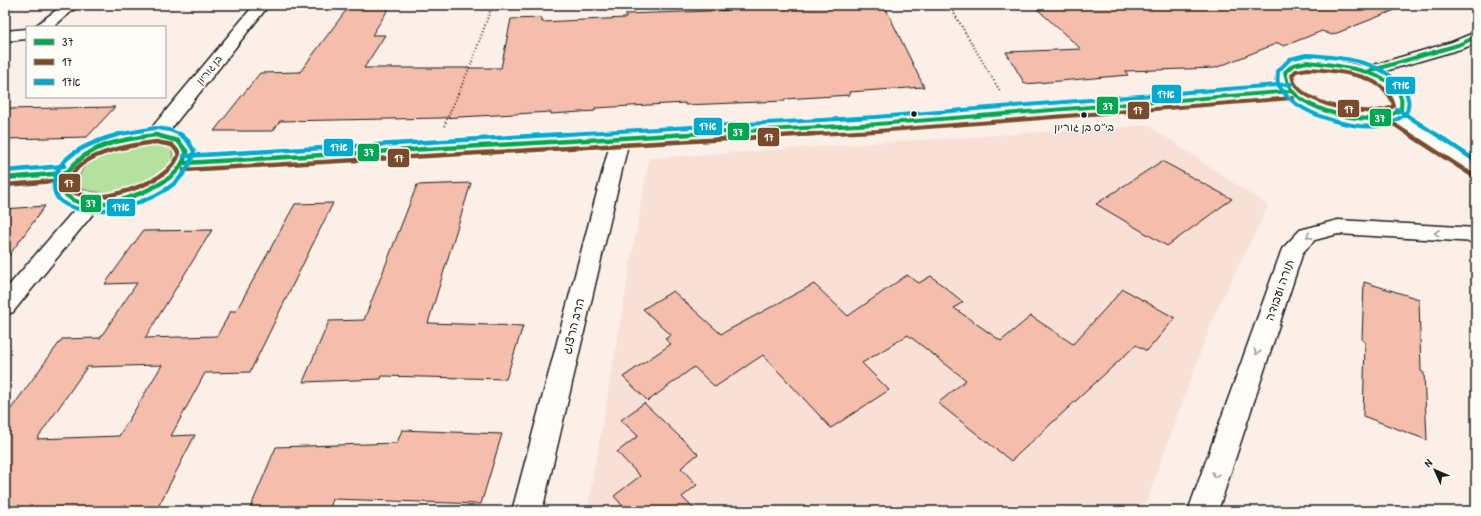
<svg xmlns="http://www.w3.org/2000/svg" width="1481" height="516" viewBox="0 0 1481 516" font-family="'Patrick Hand','Playpen Sans Hebrew',sans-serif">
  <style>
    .built { fill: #f9e0d6 }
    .green { fill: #b5e09e; stroke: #687e5d }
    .building { fill: #f5bdab; stroke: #1c1c1c; fill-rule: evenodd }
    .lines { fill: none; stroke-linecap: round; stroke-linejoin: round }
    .minor-casing { stroke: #1c1c1c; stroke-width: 3 }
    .tertiary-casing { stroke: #1c1c1c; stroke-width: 3 }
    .path { stroke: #1c1c1c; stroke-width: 2; stroke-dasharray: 1 2.5; stroke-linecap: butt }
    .minor { fill: #fdfcf7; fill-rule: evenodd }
    .tertiary { fill: #fdfcf7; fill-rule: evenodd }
    .bus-1-far1-casing { stroke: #fdfcf7; stroke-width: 6 }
    .bus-1-casing { stroke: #fdfcf7; stroke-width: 8 }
    .bus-2-far1-casing { stroke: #fdfcf7; stroke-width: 6 }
    .bus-2-casing { stroke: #fdfcf7; stroke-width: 8 }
    .bus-3-far1-casing { stroke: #fdfcf7; stroke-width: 6 }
    .bus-3-casing { stroke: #fdfcf7; stroke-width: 8 }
    .bus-1-far1 { stroke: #00a651; stroke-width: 4 }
    .bus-1 { stroke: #00a651; stroke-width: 4.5 }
    .bus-2-far1 { stroke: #7a4b2a; stroke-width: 4 }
    .bus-2 { stroke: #7a4b2a; stroke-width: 4.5 }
    .bus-3-far1 { stroke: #00a9ce; stroke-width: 4 }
    .bus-3 { stroke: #00a9ce; stroke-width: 4.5 }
    .oneway { stroke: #989794 }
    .bus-dot { fill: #1c1c1c; stroke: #fdfcf7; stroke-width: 1.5 }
    .labels { text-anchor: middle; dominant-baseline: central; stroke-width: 3; stroke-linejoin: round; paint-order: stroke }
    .far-street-label { font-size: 10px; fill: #1c1c1c; stroke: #fdfcf7 }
    .bus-label { font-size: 11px; fill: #1c1c1c; stroke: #fdfcf7 }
    .street-label { font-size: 12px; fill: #1c1c1c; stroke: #fdfcf7 }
    .line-badge { stroke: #fdfcf7; stroke-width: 1.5 }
    .badge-label { font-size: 11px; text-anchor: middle; font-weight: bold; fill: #fff }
  </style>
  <rect width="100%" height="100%" fill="#fbefe8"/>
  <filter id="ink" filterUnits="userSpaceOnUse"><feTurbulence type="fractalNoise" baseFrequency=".025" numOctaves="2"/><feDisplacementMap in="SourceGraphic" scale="8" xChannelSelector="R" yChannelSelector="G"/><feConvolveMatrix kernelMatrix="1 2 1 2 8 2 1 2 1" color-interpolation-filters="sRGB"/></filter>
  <g filter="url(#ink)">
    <path class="built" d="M1148,125L1268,206L1214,315L1143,511H587L649,158Z"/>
    <path class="green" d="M139,142H159L172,149L173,160C153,187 114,199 82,189L77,180C80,175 82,170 85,166C96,150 122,146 139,142Z"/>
    <path class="building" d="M350,5H391L372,35H385L364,68H501L511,19L542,18V22L626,18V14L738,10L737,6L753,5H771L772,8L828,5H884L924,87L849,92L850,95L785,99V101L685,105V103L595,108V111L551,114V112L441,118L280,121L273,131H214L260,73L300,72Z
      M1066,5H1405V6L1332,35L1322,31L1284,46L1278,43L1215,68L1125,71L1128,75L1025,84L1006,52L1081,49L1037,9Z
      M115,107L87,137L5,139V109Z
      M1162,161L1232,199L1167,246L1096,204Z
      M471,183L428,323L523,326L506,379L382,376L381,379L303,382L329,321L364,320L417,185Z
      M333,203L250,372L205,373L171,436L195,435L156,511H5V417L62,339L100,338L137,283L105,284L143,231L212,230L145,338L217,336L231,311H236L295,204ZM162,365L119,436L37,439L87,367Z
      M45,206L5,261V209Z
      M907,275L919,283L931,276L963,302L954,308L1001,341L1031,316L1073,344L1123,289L1175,318L1147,351L1136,345L1011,461L938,403L966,380L908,335L862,363L889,390L831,428L763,355L715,387L694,367L648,401L623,377L671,344L665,339L671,335L643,309L673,291L721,334L814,284L848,316Z
      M1364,282L1419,299L1421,371L1424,373L1427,440L1363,416L1365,342L1362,340Z
      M644,403L698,454L681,468L697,485L682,497L696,511H627L614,496L640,476L617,452L638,436L621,420Z
      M402,430L502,434L481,504L333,499L329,511H249L276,447L397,443Z"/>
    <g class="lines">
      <g class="minor-casing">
        <path id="minor" d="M63,5H79L53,27H34Z
          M254,5H269L163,139L156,141L149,139L147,135L149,131Z
          M27,29V39L5,41V31Z
          M1393,110L1399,111L1476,161V175C1451,169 1409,134 1387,119L1384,115L1387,111Z
          M620,134L627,136L629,140L542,511H512L611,140L613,136Z
          M1338,220L1476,228V242L1338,234L1315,240L1303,252L1218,511H1188L1282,249L1300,230Z"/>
      </g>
      <g class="tertiary-casing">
        <path id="tertiary" d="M1476,32V43L1464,48L1382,72C1418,91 1421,123 1375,125C1345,126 1311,114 1288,97L877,129L189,169C171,196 127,208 96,210L13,312L5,315V290L76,208C62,204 49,196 52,180L5,184V172L60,167C79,140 154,120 183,136C189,139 193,146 197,152L195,157C557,138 919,119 1280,87L1276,80L1277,72L1287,61L1307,57L1331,59L1367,67L1452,42ZM1307,67C1329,68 1397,75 1392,108C1387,111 1382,114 1375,114C1354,115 1291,100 1293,73L1299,69ZM156,141L168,143L177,152C176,157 174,162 171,166C155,187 95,207 72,191C64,156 133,143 156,141Z"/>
      </g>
      <path class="path" d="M949,5L1000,91
        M444,126L472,62L490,11L497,5"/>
      <use href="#minor" class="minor"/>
      <use href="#tertiary" class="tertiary"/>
      <g class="bus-1-far1-casing">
        <path id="bus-1-far1" d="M1307,62C1330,64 1394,70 1401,98C1402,101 1401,106 1401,110C1391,115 1383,119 1372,119C1348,119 1299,108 1288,84C1287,80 1286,76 1285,72L1293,65Z
          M1366,72L1458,45L1476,37
          M153,135H158
          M673,135L877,124L1292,91"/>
      </g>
      <g class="bus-1-casing">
        <path id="bus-1" d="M156,135L178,141L187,152C184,159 182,166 177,171C158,191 100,213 73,200C70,198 66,195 63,193C60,184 63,177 69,170C90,144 124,139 156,135Z
          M184,163L691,134
          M5,178L65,173"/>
      </g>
      <g class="bus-2-far1-casing">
        <path id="bus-2-far1" d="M1308,69C1336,71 1386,73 1394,106C1372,119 1309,106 1295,84C1293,82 1293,78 1292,75L1296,71Z
          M1389,121L1410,135
          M797,135L877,131L1293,98"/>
      </g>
      <g class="bus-2-casing">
        <path id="bus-2" d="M1409,134L1472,175
          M156,142L172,145L179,153C172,180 118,197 93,197C84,196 77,194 69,190C66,154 131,145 156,142Z
          M184,170L815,134
          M6,185L66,180"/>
      </g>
      <g class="bus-3-far1-casing">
        <path id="bus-3-far1" d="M1306,55L1290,59L1278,71C1278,75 1277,80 1278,83C1290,112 1350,130 1378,126C1389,124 1397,120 1406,114C1410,105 1409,96 1403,88C1381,60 1340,57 1307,55
          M1397,109L1437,135
          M157,128L169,130L182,135
          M116,135L155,128
          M548,135L876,117L1291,84"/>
      </g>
      <g class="bus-3-casing">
        <path id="bus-3" d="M120,134C95,141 55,154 54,185C54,191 56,198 62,202C90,222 155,203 178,180C187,171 191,163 194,151L188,141L180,134
          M1436,134L1476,161
          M184,156L566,134
          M5,171L64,166"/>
      </g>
      <use href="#bus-1-far1" class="bus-1-far1"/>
      <use href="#bus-1" class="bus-1"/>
      <use href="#bus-2-far1" class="bus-2-far1"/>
      <use href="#bus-2" class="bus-2"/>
      <use href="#bus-3-far1" class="bus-3-far1"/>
      <use href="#bus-3" class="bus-3"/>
    </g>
    <defs><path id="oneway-chevron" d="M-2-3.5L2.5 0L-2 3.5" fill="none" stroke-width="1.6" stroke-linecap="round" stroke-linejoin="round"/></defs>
    <g class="oneway">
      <use href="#oneway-chevron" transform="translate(1437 233) rotate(-176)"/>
      <use href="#oneway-chevron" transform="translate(1309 236) rotate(152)"/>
      <use href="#oneway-chevron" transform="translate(1257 352) rotate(109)"/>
      <use href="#oneway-chevron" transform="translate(1215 475) rotate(109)"/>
    </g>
  </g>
  <g class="bus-dot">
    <circle cx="914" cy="114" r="3.5"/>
    <circle cx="1084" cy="115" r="3.5"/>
  </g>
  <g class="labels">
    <g class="far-street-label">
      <text transform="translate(209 70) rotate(-51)">בן גוריון</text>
    </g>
    <g class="bus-label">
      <text x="1084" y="127">בי״ס בן גוריון</text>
    </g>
    <g class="street-label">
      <text transform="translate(1279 290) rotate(-71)">תורה ועבודה</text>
      <text transform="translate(573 326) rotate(-76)">הרב הרצוג</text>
    </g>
  </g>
  <g class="line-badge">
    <rect x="1385" y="76" width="31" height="19" rx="4" fill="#00a9ce"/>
    <rect x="1151" y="84" width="31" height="20" rx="4" fill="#00a9ce"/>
    <rect x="1096" y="96" width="23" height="19" rx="4" fill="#00a651"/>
    <rect x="1337" y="99" width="23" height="19" rx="4" fill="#7a4b2a"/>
    <rect x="1127" y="101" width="23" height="19" rx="4" fill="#7a4b2a"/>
    <rect x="1369" y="108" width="23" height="19" rx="4" fill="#00a651"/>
    <rect x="693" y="117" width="30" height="19" rx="4" fill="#00a9ce"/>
    <rect x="727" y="122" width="23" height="19" rx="4" fill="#00a651"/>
    <rect x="757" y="127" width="23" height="20" rx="4" fill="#7a4b2a"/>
    <rect x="323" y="138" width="31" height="19" rx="4" fill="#00a9ce"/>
    <rect x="357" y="143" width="23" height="19" rx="4" fill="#00a651"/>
    <rect x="387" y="148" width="23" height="20" rx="4" fill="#7a4b2a"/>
    <rect x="58" y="173" width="23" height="20" rx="4" fill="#7a4b2a"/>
    <rect x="80" y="194" width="22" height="19" rx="4" fill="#00a651"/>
    <rect x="106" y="198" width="30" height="19" rx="4" fill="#00a9ce"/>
  </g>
  <g class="badge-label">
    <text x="1401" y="89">17א</text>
    <text x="1166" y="98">17א</text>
    <text x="1108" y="110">37</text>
    <text x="1349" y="113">17</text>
    <text x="1138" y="114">17</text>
    <text x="1380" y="122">37</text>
    <text x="708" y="130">17א</text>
    <text x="738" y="136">37</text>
    <text x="769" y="141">17</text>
    <text x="339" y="151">17א</text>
    <text x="369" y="156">37</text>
    <text x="399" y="162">17</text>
    <text x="69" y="187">17</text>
    <text x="91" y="207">37</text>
    <text x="121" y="211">17א</text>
  </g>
  <rect width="1481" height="516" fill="none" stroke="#fdfcf7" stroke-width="20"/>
  <rect x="10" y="10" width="1461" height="496" fill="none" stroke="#1c1c1c" stroke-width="1.5" filter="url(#ink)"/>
  <rect x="26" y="26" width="140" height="72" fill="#fdfcf7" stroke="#a3a29f"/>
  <rect x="34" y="39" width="20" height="6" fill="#00a651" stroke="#a3a29f"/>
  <text x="62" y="46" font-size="12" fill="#1c1c1c">37</text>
  <rect x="34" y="59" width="20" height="6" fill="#7a4b2a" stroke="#a3a29f"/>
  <text x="62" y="66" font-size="12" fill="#1c1c1c">17</text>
  <rect x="34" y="79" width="20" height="6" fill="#00a9ce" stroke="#a3a29f"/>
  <text x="62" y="86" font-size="12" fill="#1c1c1c">17א</text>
  <g transform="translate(1435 470) rotate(315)" stroke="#fdfcf7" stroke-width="3" paint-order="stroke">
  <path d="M0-3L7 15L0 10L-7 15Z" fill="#1c1c1c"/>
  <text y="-6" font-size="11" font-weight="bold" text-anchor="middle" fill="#1c1c1c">N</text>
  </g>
</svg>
